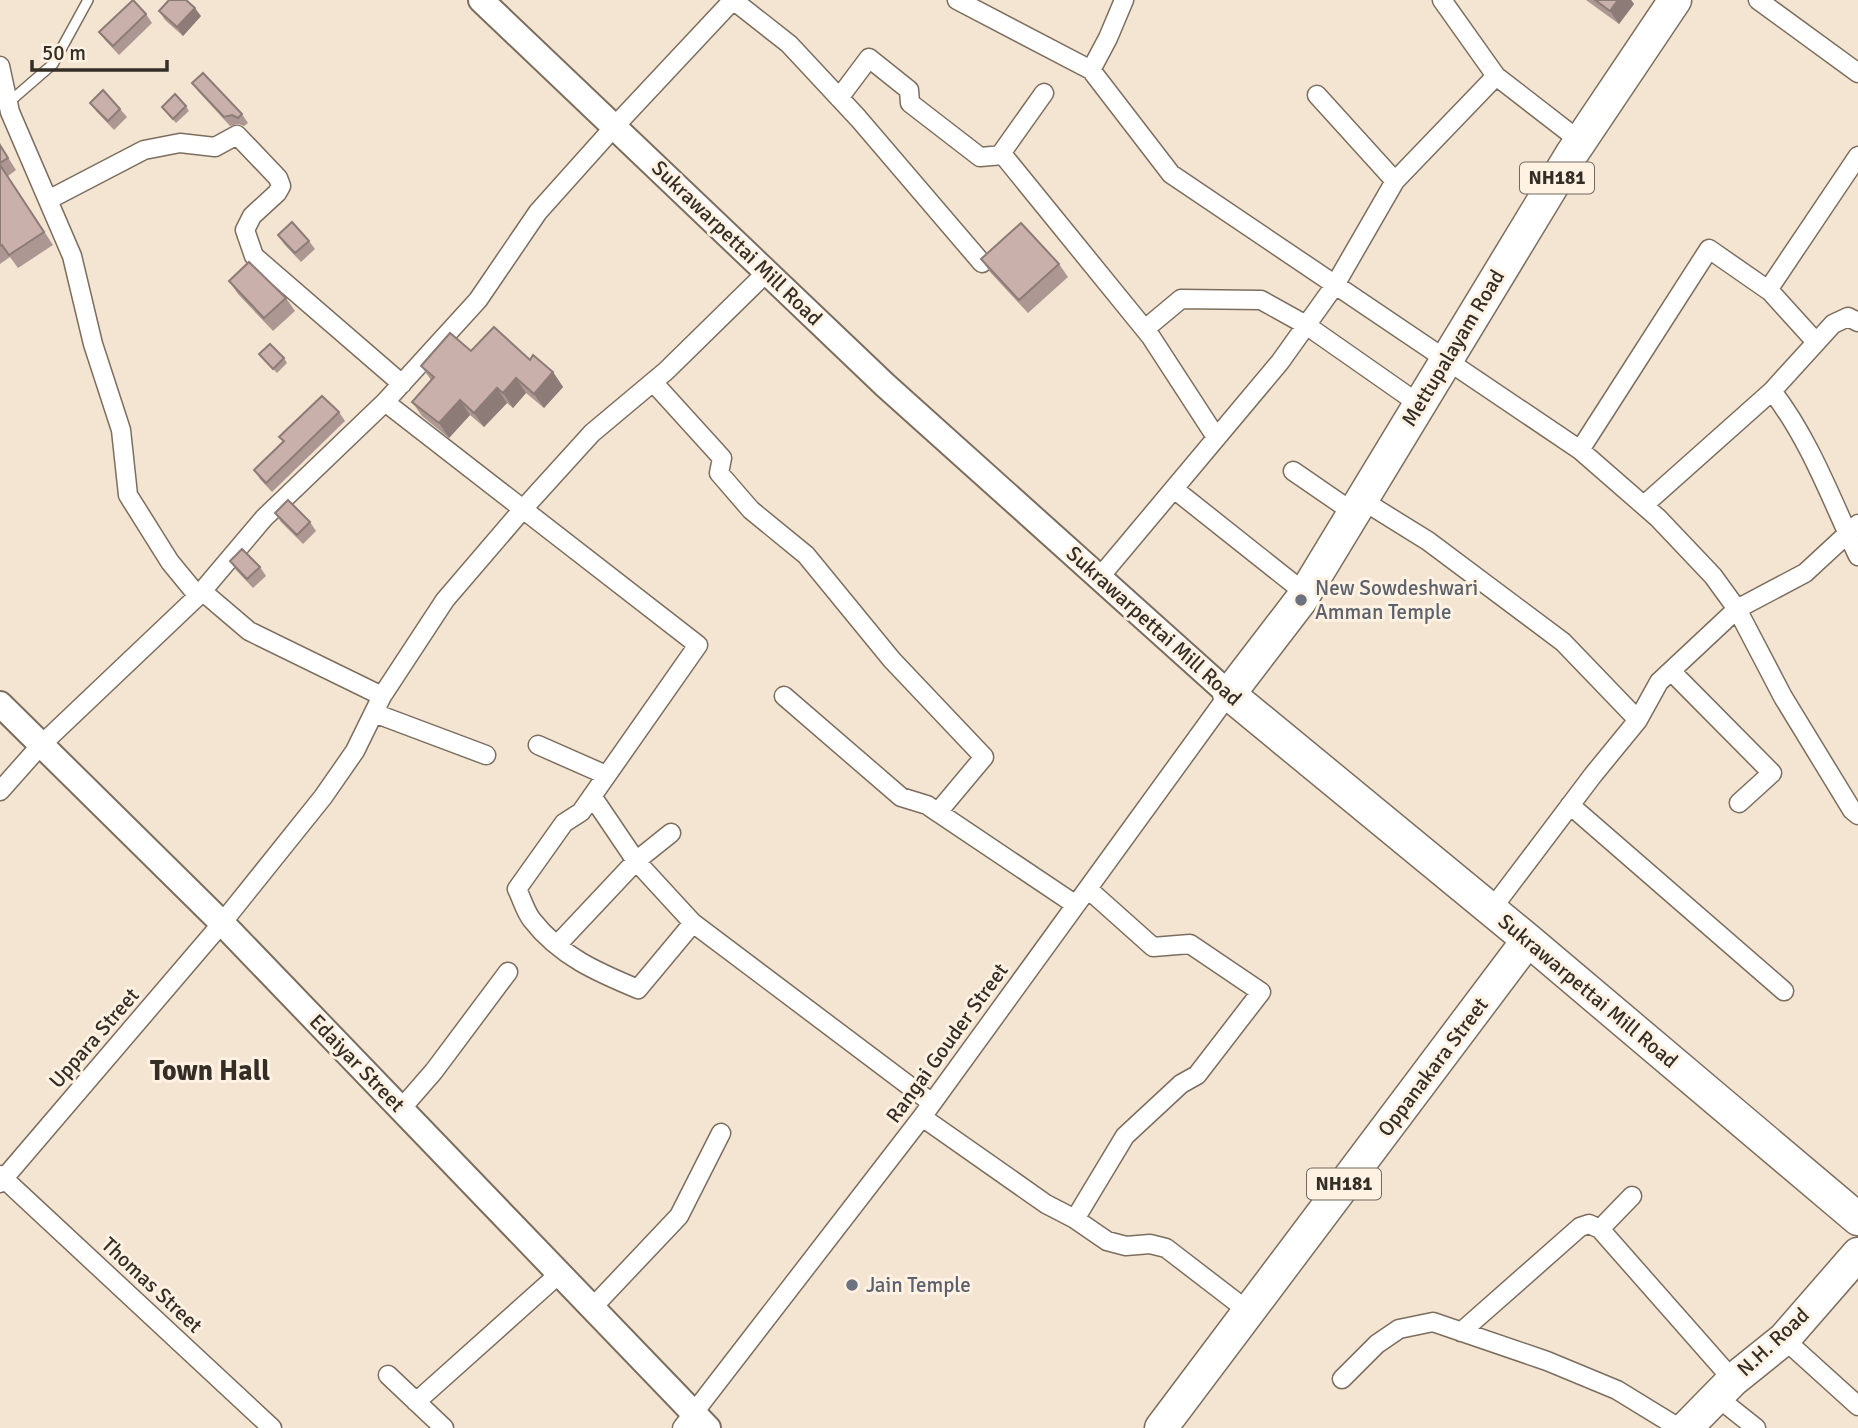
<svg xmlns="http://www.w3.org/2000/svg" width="1858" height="1428" viewBox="0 0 1858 1428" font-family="Signika,sans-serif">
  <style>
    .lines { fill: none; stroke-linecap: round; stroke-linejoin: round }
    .lane-casing { stroke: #7c6e5e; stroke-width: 12 }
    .street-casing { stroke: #7c6e5e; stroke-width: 21 }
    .secondary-casing { stroke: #7c6e5e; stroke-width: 28 }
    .highway-casing { stroke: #7c6e5e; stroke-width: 35 }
    .lane { stroke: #fff; stroke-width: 9 }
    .street { stroke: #fff; stroke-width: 18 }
    .secondary { stroke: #fff; stroke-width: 24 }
    .highway { stroke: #fff; stroke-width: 32 }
    .wall { fill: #ad9792 }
    .shaded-wall { fill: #8d7b77 }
    .building { fill: #c9b0aa; stroke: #8d7b77; stroke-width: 2 }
    .worship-dot { fill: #6b7280; stroke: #fff2e3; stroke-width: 2.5 }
    .labels { text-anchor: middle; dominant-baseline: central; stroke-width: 6; stroke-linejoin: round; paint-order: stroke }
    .shield { fill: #fff2e3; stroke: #71695f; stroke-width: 2 }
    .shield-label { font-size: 19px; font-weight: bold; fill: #342e27 }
    .street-label { font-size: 21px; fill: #342e27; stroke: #fff2e3 }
    .worship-label { font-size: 21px; fill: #5b616d; stroke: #fff2e3; text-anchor: start }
    .district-label { font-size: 28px; font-weight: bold; fill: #342e27; stroke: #fff2e3 }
  </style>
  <rect width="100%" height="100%" fill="#f4e4d2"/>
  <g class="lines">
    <g class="lane-casing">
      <path id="lane" d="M8,103L53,64L88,0"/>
    </g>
    <g class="street-casing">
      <path id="street" d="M733,0L789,44L858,118L982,263
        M957,0L1091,70L1171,174L1580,450L1658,518L1713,576L1737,609L1783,697L1852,810L1858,815
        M1442,0L1496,76L1580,141
        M1758,0L1858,73
        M0,66L10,112L72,256L93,344L121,430L128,495L170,562L198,596
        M1091,70L1108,38L1124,0
        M1317,95L1395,181L1496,76
        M839,98L869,58L909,90L910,103L980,157L1003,155L1151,337L1216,437
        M1000,155L1044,93
        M48,200L144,150L180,143L215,147L237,135L278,178L281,186L277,193L252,216L245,230L254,256L402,384
        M1768,289L1816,342
        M1145,329L1181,299L1261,300L1306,325L1419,404
        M653,382L722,458L719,473L751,510L806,555L892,660L984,757L938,812
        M1772,391C1810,440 1832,501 1858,556
        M385,402L698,645L581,812L564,823L517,889C522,899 525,911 532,920C560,956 597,972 638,989L693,923
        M1580,450L1709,249L1768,290L1858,156
        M1293,471L1354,513
        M1174,489L1305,593
        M1362,500L1428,541L1563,642L1638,720
        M1644,505L1772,391L1833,324L1848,317L1858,322
        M1099,578L1280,362L1335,285L1395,181
        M202,591L249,631L382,696
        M1671,671L1772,773L1739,803
        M784,696L901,797L927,805L1076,905
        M374,713L486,755
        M538,745L606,775
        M0,791L40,746L198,596L264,518L385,402L478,300L538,212L615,126L733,0
        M592,796L636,861L693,923L932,1103
        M1570,805L1784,991
        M1491,910L1593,775L1638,720L1659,682L1737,609L1805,573L1858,524
        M557,945L636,861L671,833
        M401,1109L434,1071L508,972
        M922,1117L1046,1204L1075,1219L1107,1241L1126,1246L1150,1244L1166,1248L1248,1311
        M0,1175L272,1428
        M0,1183L222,923L323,797L355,751L382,696L445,600L523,509L592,433L666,371L767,272
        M1075,1219L1125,1136L1181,1084L1197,1075L1261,992L1190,944L1153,947L1088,889
        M1600,1229L1632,1196
        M592,1308L679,1216L721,1133
        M1461,1332L1580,1227L1589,1224L1600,1229L1733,1380
        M1784,1339L1858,1406
        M388,1375L444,1428
        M1342,1379L1377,1344L1399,1329L1433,1322L1547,1361L1617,1390L1679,1428
        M1717,1397L1756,1428
        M416,1402L559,1274
        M682,1428L922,1117L1229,694"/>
    </g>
    <g class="secondary-casing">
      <path id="secondary" d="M481,0L885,385L1229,694
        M0,704L222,923L708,1428"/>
    </g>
    <g class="highway-casing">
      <path id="highway" d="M1675,0L1571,155L1301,600L1229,694L1528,940L1858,1219
        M1161,1428L1528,940
        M1686,1428L1733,1380L1784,1339L1858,1254"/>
    </g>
    <use href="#lane" class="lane"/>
    <use href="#street" class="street"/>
    <use href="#secondary" class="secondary"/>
    <use href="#highway" class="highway"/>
  </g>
  <path class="wall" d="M1586,0H1631L1634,4L1619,24Z
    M159,11L201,16L183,36L165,20Z
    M146,14L152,23L119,55L105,40L99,32Z
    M192,83L242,114L248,123L244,126L238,124L230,126L198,91Z
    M90,103L120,109L127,117L114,130L96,111Z
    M186,106L189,111L176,123L162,107Z
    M0,145L16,170L8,176L53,245L18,268L10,257L0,264Z
    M278,235L309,241L315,249L301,262L284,244Z
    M981,259L1059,264L1068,277L1028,313L990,272Z
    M229,281L286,298L295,311L273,331L238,294Z
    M471,351L530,360L553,372L563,387L544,408L526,393L513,408L507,403L484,427L470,415L449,438L422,416L412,402L431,380L421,366Z
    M259,354L284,358L287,363L277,373Z
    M339,412L345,421L272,492L260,479L254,470L283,442L279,437Z
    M275,513L310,522L316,531L303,544L281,522Z
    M230,561L260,567L266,576L253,588L236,570Z"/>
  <path class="shaded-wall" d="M1618,0H1631L1634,4L1619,24L1610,11Z
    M195,8L201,16L183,36L177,27Z
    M553,372L563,387L544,408L534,394Z
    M516,378L526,393L513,408L503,393Z
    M497,388L507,403L484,427L474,413Z
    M460,400L470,415L449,438L439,423Z"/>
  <path class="building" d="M133,0L146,14L113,46L99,32Z
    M169,0H186L195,8L177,27L159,11Z
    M1595,0H1618L1610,11Z
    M203,73L242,114L238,118L232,115L224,117L192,83Z
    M103,90L120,109L108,121L90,103Z
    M175,94L186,106L173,119L162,107Z
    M0,145L8,158L0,163Z
    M0,165L44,232L9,255L2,245L0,246Z
    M292,222L309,241L295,253L278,235Z
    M1021,223L1059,264L1019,300L981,259Z
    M249,262L286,298L264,318L229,281Z
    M494,327L530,360L533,355L553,372L534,394L516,378L503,393L497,388L474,413L460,400L439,423L412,402L434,377L421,366L450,333L471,351Z
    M270,344L284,358L273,369L259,354Z
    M322,396L339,412L266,483L254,470L284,441L279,437Z
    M288,500L310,522L297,535L275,513Z
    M242,549L260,567L247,579L230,561Z"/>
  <g class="worship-dot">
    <circle cx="1301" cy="600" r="7"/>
    <circle cx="852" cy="1285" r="7"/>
  </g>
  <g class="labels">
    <g class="shield">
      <rect x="1520" y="162.5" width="74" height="31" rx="5"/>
      <rect x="1307" y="1168.5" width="74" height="31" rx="5"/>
    </g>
    <g class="shield-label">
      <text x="1557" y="178">NH181</text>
      <text x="1344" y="1184">NH181</text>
    </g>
    <g class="street-label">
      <text transform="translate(737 243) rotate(44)">Sukrawarpettai Mill Road</text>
      <text transform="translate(1453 348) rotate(-59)">Mettupalayam Road</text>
      <text transform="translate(1154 626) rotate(42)">Sukrawarpettai Mill Road</text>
      <text transform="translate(1588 991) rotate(40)">Sukrawarpettai Mill Road</text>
      <text transform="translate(94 1038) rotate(-49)">Uppara Street</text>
      <text transform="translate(947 1043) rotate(-54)">Rangai Gouder Street</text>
      <text transform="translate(357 1063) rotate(46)">Edaiyar Street</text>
      <text transform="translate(1433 1067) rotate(-53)">Oppanakara Street</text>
      <text transform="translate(152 1285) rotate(43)">Thomas Street</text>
      <text transform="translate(1773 1342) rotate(-43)">N.H. Road</text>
    </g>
    <g class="worship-label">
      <text x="1315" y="588">New Sowdeshwari<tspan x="1315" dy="24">Amman Temple</tspan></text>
      <text x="866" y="1285">Jain Temple</text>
    </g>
    <g class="district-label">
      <text x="210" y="1071">Town Hall</text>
    </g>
  </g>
  <path d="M32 60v10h135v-10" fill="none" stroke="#342e27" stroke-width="3.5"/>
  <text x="42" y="60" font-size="21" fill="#342e27" stroke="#fff2e3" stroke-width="5" paint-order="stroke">50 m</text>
</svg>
